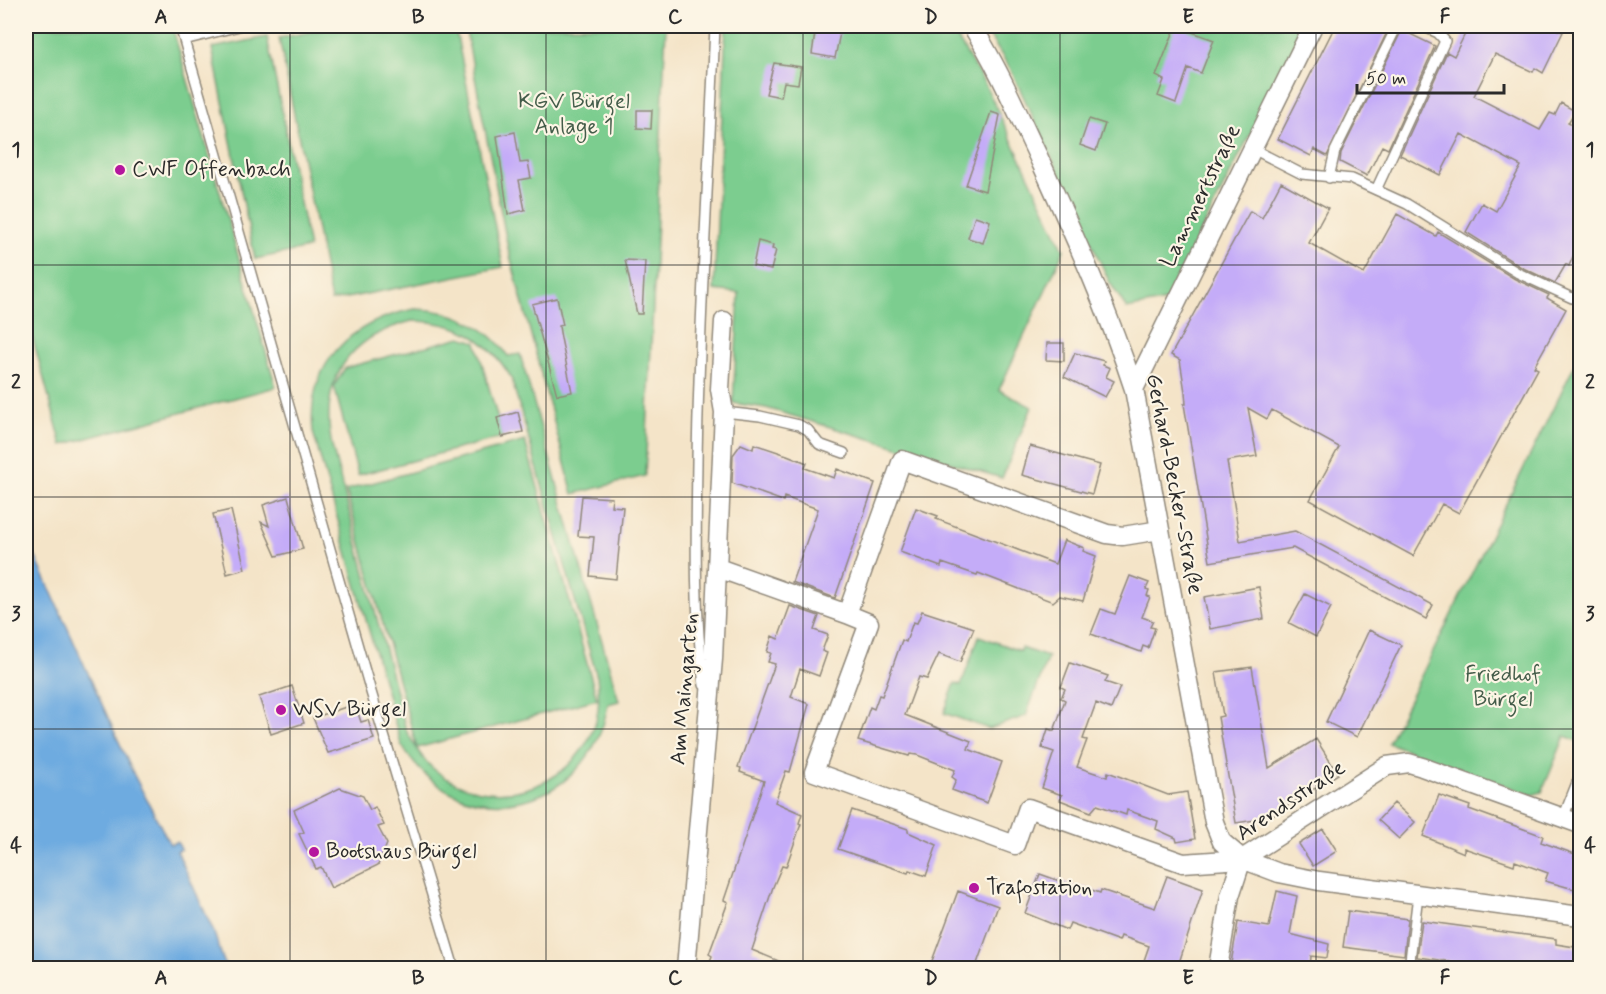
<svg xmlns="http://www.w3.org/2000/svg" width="1606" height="994" viewBox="0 0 1606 994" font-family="Mynerve,sans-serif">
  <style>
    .green { fill: #7bcd8f; stroke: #537c5d; stroke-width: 1.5; fill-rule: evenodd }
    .water { fill: #6eabe0; stroke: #4c6b86; stroke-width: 1.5 }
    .building { fill: #c4acf8 }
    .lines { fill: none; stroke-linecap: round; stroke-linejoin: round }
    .service-casing { stroke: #90887a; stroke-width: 12 }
    .minor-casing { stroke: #90887a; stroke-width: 21 }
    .service { stroke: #fff; stroke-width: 9 }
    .minor { stroke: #fff; stroke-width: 18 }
    .grid { fill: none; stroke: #2b2b2b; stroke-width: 1.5; stroke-opacity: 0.55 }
    .poi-dot { fill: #b5179e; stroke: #fcf5e5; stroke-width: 2 }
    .labels { text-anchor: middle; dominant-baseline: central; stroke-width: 4.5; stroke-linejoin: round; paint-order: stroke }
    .park-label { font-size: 22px; fill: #435c49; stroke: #fcf5e5 }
    .poi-label { font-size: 22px; fill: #2b2b2b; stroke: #fcf5e5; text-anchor: start }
    .street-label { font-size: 22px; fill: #2b2b2b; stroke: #fcf5e5 }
    .neatline { fill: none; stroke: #2b2b2b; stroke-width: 2 }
    .grid-label { font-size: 20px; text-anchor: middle; font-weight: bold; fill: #2b2b2b }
  </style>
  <rect width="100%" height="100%" fill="#fcf5e5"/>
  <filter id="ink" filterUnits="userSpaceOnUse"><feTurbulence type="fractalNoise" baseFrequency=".0167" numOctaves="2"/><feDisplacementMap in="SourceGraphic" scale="12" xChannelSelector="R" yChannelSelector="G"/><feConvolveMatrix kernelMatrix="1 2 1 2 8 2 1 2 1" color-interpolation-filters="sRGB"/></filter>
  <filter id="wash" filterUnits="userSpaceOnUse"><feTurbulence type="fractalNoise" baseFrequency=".008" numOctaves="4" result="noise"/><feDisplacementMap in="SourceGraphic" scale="24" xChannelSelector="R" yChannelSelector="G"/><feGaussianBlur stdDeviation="1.35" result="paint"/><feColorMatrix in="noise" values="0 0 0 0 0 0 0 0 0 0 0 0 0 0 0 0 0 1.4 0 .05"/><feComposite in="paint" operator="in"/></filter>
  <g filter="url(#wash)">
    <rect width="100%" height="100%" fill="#f4e4c8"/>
    <path class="green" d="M26,26H172L276,387L62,445L26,314Z
      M341,26H455L503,267L331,301L279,38Z
      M465,26H666L645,476L573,494L508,248Z
      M726,26H950L985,84L1064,250L999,390L1032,407L1002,478L766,408L733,403L739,293L714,290Z
      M983,26H1305L1166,301L1127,309L1110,283L1010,68Z
      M267,37L309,248L255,259L212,48Z
      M415,309C452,310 487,324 508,356L520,354L619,701L608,704C591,813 457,841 401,744L313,432C306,363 351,321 415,309ZM412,321C460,322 485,336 511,377L597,677C599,694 600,711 594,727C570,791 489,814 435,770C422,760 414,744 406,730L332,446C319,381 347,337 412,321Z
      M461,337L476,342L503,437L358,475L334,386L345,368Z
      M1580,354V742L1565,736L1542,792L1532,795L1388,743Z
      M525,441L597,699L417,748L346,490Z
      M979,636L1020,651L1021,648L1048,657L1026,716L989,729L944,713L955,683L961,685Z"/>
    <path class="water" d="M26,536L134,775L170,844L177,842L181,849L177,851L213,930L226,968H26Z"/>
    <g id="blocks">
      <path class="building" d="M816,26L841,28L835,58L812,54Z
        M1176,26L1214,40L1201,73L1188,68L1176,103L1158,96L1164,80L1156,76Z
        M1335,26H1390L1327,156L1314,149L1311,156L1278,139Z
        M1469,26H1549L1563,32L1543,73L1535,68L1533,72L1495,54L1474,96L1540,130L1550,113L1555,115L1561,103L1575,111L1568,123L1581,130V238L1569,266L1566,264L1555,283L1521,267L1466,232L1482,203L1496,211L1521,166L1461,134L1440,175L1400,155L1447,52L1454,56Z
        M1402,30L1435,46L1388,149L1382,146L1367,176L1340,162L1341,153Z
        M774,63L801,67L798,84L784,82L781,97L766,94Z
        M637,110H652L651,129L637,128Z
        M991,112L1000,115L985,191L966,185Z
        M1089,119L1105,124L1096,151L1080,145Z
        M515,132L520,163L528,162L531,178L519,180L525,210L508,214L497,136Z
        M1281,182L1328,208L1309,243L1364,274L1397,214L1436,236L1438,232L1515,279L1549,295L1547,298L1566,309L1534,367L1538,369L1459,513L1442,504L1413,556L1310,500L1339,447L1272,410L1267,419L1248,408L1257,456L1227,461L1240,541L1295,531L1433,605L1426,619L1293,548L1210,562L1184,404H1186L1185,392L1180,360L1171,355L1250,211L1262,218Z
        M975,216L990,221L983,243L968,238Z
        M758,241L773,245L772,249L776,250L771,270L753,266Z
        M625,260L645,261L642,314H637Z
        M557,298L563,325L559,326L561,338L572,392L557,395L532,304Z
        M1047,343H1064V361L1046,360Z
        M1075,353L1104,361L1103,365L1110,368L1106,377L1114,381L1105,397L1064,377Z
        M518,412L523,432L502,437L497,418Z
        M741,444L753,449L754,444L787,455L807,463L805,468L834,478L837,469L875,483L835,598L792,582L818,509L784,497L783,501L732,483L733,455Z
        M1030,446L1100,465L1092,494L1022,475Z
        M582,496L612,498L611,506L623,507L616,579L590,576L594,537L578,536Z
        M288,497L303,549L276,556L261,522L269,526L263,505Z
        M916,508L938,516L936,519L1055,564L1064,540L1084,548L1083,551L1096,556L1083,601L1060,596L1053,602L978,573L977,575L942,563L941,567L900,552Z
        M231,510L245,569L227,574L213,514Z
        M1130,576L1149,583L1146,589L1149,590L1147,596L1150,597L1142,617L1153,621L1150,627L1155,628L1148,648L1143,646L1141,652L1091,634L1101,609L1115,614Z
        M1259,587L1264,619L1210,629L1204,597Z
        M1305,594L1331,607L1316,637L1289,623Z
        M790,606L819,616L814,630L828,635L822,651L827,653L819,676L800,669L791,697L809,704L790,772L786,771L775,802L802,814L799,823L801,824L786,867L782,866L773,887L752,950L798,969H707L712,956L709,954L728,902L724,900L764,781L740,772L741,768L738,767L775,664L768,662L771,653L767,652L772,636L778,639Z
        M922,611L974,628L960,662L939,654L927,679L919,677L905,715L971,741L968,749L1002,762L987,803L952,790L956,780L952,777L955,770L917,755L910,754L909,756L858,741L870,707L874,709L879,695L882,696L902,640L906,642L913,622L917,623Z
        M1369,630L1401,645L1357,737L1326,722Z
        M1070,663L1108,676L1105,682L1120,687L1111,709L1096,703L1083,739L1087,740L1077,767L1107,777L1108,772L1168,795L1187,792L1195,839L1177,842L1176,838L1156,829L1158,821L1127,810L1126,815L1097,805L1091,812L1060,800L1062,795L1042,788L1054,752L1042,748L1048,729L1054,731L1065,700L1061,698L1065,689L1061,687Z
        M1252,667L1269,768L1316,739L1338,774L1268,818L1236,823L1218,717L1223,716L1216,672Z
        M292,686L304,723L271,734L259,697Z
        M355,704L361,722L368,720L374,739L328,753L313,718Z
        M340,788L363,796L370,810L375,807L384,825L378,827L387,844L378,865L331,888L321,867L316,869L299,834L304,832L294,810Z
        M1439,795L1470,806L1469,809L1543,836L1541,842L1575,854L1574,857L1581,860V891L1545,881L1548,873L1515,861L1514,865L1464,848V853L1423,836Z
        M1394,803L1415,822L1399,839L1378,820Z
        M852,810L908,829V832L937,845L926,876L909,870L908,873L838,849Z
        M1323,829L1337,851L1313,866L1299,844Z
        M1040,874L1082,889L1083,887L1100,893L1101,890L1155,908L1167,876L1203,889L1177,969H1141L1149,946L1121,936L1119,941L1070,923L1067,930L1025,913Z
        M958,891L998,906L975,969H929Z
        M1277,891L1297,896L1290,934L1329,944L1327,958L1311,956L1310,969H1230L1238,922L1269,927Z
        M1348,911L1408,919L1404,955L1343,947Z
        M1422,921L1556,939V944L1581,948V966L1560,963V969H1505L1417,957Z"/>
    </g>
  </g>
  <g filter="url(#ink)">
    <use href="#blocks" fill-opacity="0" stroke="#90887a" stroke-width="1.5"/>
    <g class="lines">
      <g class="service-casing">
        <path id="service" d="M180,26L371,692L454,968
          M184,40L239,26
          M1251,148L1302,174L1352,179L1407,204L1518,273L1572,298L1580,296
          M1329,178L1335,151L1397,26
          M1376,190L1445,41L1438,33L1422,26
          M724,412L760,416L799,425L808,430L819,444L844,453
          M704,685C694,611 696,538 697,462C699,317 709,171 715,26
          M1563,818L1580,775
          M1409,968L1418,895"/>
      </g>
      <g class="minor-casing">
        <path id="minor" d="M972,26C998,67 1017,112 1038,156C1073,233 1108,309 1134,389L1214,822L1222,842L1242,859L1230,896L1218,968
          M1134,389L1313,26
          M718,568L847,614L902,460L1107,534L1123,536L1160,530
          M847,614L869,623L814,772L1015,845L1028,808L1183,863L1242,859L1387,766L1409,763L1422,767L1580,824
          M1242,859L1279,873L1319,881L1580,916
          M686,968L713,659L724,412L720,389L724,321"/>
      </g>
      <use href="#service" class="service"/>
      <use href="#minor" class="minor"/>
    </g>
  </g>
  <path class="grid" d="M290,26V968M546,26V968M803,26V968M1060,26V968M1316,26V968M26,265H1580M26,497H1580M26,729H1580"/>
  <g class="poi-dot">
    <circle cx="120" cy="170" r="6"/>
    <circle cx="281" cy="710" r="6"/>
    <circle cx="314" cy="852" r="6"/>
    <circle cx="974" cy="888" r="6"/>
  </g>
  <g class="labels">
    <g class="park-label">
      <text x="574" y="102">KGV Bürgel<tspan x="574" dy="25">Anlage 1</tspan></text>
      <text x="1503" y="675">Friedhof<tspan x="1503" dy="25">Bürgel</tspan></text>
    </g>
    <g class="poi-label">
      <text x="132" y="170">CWF Offenbach</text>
      <text x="293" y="710">WSV Bürgel</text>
      <text x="326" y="852">Bootshaus Bürgel</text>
      <text x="986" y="888">Trafostation</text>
    </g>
    <g class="street-label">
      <text transform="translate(1201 196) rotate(-64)">Lammertstraße</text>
      <text transform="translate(1174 484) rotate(79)">Gerhard-Becker-Straße</text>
      <text transform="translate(685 689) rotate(-85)">Am Maingarten</text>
      <text transform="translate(1291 801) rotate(-34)">Arendsstraße</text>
    </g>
  </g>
  <rect width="1606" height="994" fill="none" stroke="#fcf5e5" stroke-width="66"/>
  <path d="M1357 84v9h147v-9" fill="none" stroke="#2b2b2b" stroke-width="3"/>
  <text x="1366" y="84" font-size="18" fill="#2b2b2b" stroke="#fcf5e5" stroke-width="4.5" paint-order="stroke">50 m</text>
  <rect x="33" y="33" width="1540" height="928" class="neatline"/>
  <g class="grid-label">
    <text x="161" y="23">A</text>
    <text x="418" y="23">B</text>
    <text x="675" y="23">C</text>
    <text x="931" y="23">D</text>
    <text x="1188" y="23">E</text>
    <text x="1445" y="23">F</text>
    <text x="16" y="156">1</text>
    <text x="1590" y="156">1</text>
    <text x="16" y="388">2</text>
    <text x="1590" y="388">2</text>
    <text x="16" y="620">3</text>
    <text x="1590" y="620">3</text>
    <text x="16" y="852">4</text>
    <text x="1590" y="852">4</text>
    <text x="161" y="984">A</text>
    <text x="418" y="984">B</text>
    <text x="675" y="984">C</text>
    <text x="931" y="984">D</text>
    <text x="1188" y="984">E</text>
    <text x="1445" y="984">F</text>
  </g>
</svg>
